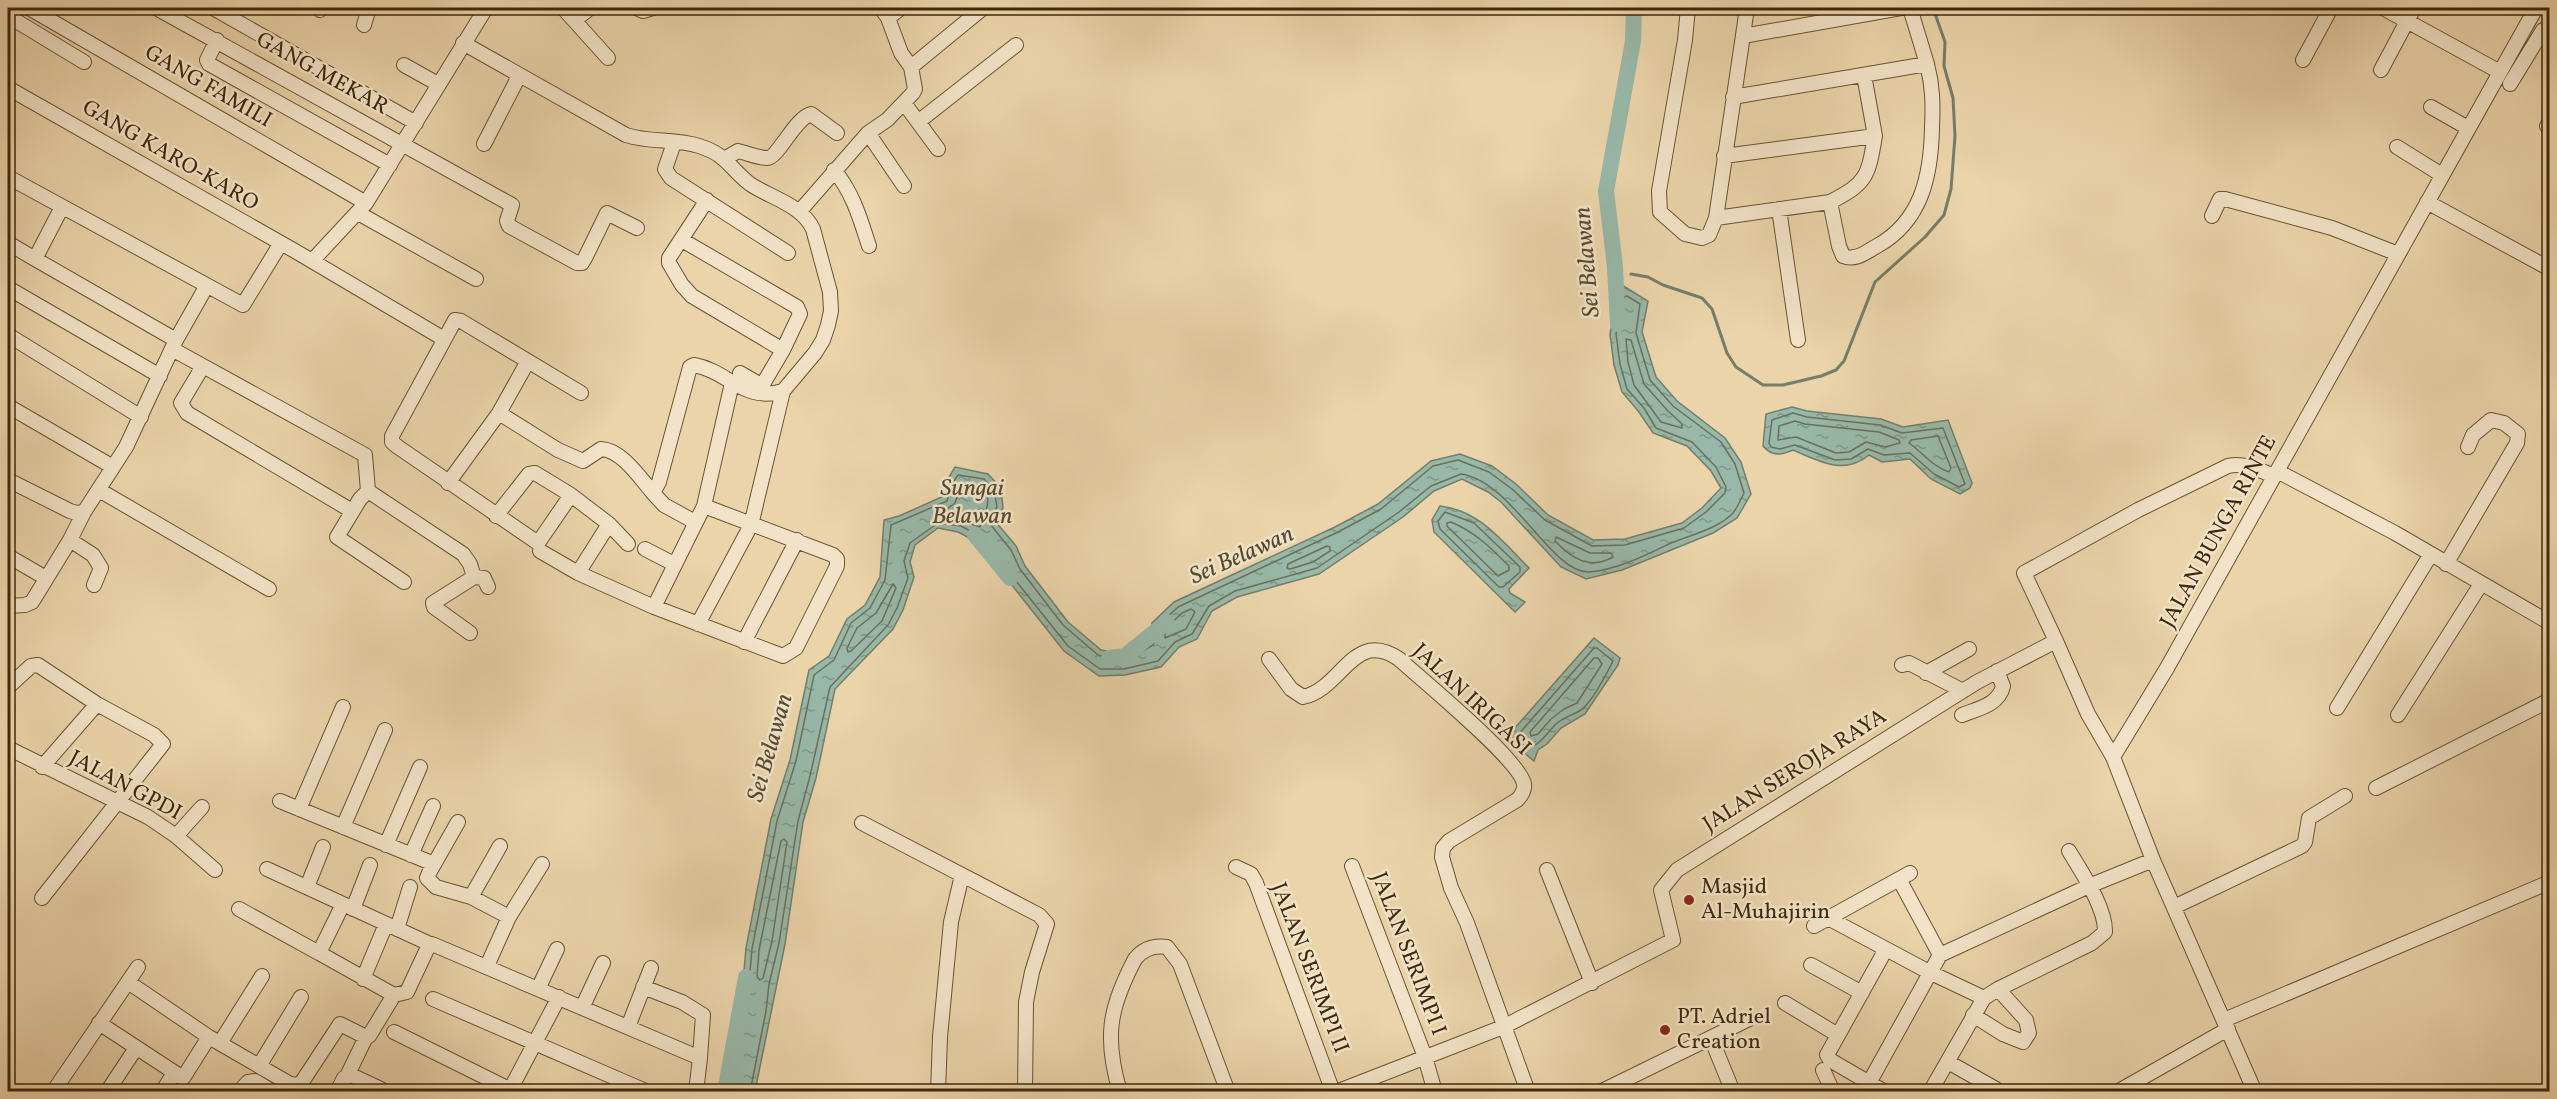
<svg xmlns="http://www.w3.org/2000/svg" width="2557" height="1099" viewBox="0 0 2557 1099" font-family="Vollkorn,serif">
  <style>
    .water { fill: url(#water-ripples); stroke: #747e6a; stroke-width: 1.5 }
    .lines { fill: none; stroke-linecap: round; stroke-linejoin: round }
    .shore { stroke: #6c705a; stroke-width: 1.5 }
    .stream { stroke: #747e6a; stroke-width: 3 }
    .river { stroke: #98b8a9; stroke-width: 16 }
    .minor-casing { stroke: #6a5333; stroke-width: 16 }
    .minor { stroke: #f2e3c8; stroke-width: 14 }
    .poi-dot { fill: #8f2418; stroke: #f2e3c8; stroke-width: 2 }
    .labels { text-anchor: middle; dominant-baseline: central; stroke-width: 5; stroke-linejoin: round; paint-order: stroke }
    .street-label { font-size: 22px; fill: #3f280b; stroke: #f2e3c8 }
    .poi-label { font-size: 22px; fill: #3f280b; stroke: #f2e3c8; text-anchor: start }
    .water-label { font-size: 24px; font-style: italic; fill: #554c32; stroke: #f2e3c8 }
  </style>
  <defs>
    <pattern id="water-ripples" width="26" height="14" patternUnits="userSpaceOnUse" patternTransform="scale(1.5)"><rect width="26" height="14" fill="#98b8a9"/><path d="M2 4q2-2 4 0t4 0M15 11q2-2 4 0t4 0" fill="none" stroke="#7d9688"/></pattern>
  </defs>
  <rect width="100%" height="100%" fill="#ebd4aa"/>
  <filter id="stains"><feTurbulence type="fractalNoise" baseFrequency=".00333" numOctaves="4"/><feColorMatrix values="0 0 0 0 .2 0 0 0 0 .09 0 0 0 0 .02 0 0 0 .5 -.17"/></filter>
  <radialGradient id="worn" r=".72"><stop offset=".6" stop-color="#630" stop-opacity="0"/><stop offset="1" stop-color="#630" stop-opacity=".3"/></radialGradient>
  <path class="water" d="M1620,284L1648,301L1642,332L1656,377L1677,401L1725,438L1741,462L1751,494L1737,518L1713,533L1622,570L1586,579L1561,567L1501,502L1488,492L1462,479L1434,491L1403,517L1319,574L1237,597L1212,611L1197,639L1179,647L1161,667L1125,675L1099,676L1064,651L1011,584L992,555L979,543L958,532L938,528L915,545L910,562L914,577L903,610L893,629L835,689L816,778L803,822L785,944L755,1091H725L741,1004L746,948L771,819L790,760L809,670L829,656L847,619L865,605L880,577L884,520L899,516L944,496L946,482L955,467L988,474L1001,488L1003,508L995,521L1016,546L1025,566L1068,622L1101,650L1125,655L1148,641L1152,623L1174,602L1335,527L1378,504L1431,461L1460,454L1492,466L1516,484L1548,515L1593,540L1625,539L1682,523L1702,508L1721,488L1711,471L1687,446L1653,433L1639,412L1622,392L1614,365L1610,334Z
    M1792,407L1807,411L1881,419L1903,427L1948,420L1972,483L1970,488L1960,494L1931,479L1910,459L1882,462L1869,455C1844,476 1819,461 1793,450C1781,455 1772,457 1763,446L1766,414Z
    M1440,506C1479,510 1503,542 1529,568L1509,589L1510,593L1525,602L1515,612L1434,532L1432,520Z
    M1594,638L1620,658L1618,665L1585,714L1561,728L1547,744L1538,750L1534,761L1506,738Z"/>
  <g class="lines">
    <path class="shore" d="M1626,339L1631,340L1644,384L1667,410L1682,424V428L1661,422L1634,385L1628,362Z
      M1793,413L1807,417L1880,425L1902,433L1943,428L1965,484L1959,487L1934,474L1910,453L1884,455L1868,449L1851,459L1835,460L1795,445L1780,449L1771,447L1769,443L1772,420Z
      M1795,421L1805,424L1879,432L1899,440L1900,443L1885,447L1866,442L1849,452L1836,453L1796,437L1778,440L1779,426Z
      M1938,436L1951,468L1949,472C1933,467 1922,452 1909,443L1911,440Z
      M962,483C996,486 990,503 980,527L943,514L944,511L955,503Z
      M1445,512L1474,523L1520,567V572L1503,587H1499L1440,529L1438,521Z
      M1451,522C1475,532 1491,548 1509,566V570L1498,576L1447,526V523Z
      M1556,537L1590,553H1611L1613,557C1590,570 1572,559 1555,541Z
      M1327,546L1330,547V551L1313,562L1290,569L1287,568L1288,564Z
      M893,584L896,588L882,621L851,651L848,652L847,648L857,628L876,613Z
      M1191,609L1195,612L1186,629L1165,638V629L1182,613Z
      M1594,648H1597L1613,661C1607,673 1592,702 1581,710C1573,715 1564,717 1556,724C1547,733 1539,746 1528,748L1517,739V736Z
      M1594,658H1598L1602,664L1577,703L1564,709L1551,719L1538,734L1531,736L1530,732Z
      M784,839L787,842L772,941L763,978L760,980L757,977L759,950L781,841Z
      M731,1092L747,1005L752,949L777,821L796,761L814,675L834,660L851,623L870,608L885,580L891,525L947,501L952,484L958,475L984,479L994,490L997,507L990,519V524L1011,550L1020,569L1063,625L1098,655L1125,661L1153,645L1158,626L1178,607L1338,532L1381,509L1433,466L1458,460L1489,472L1512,489L1545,520L1592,546L1625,545L1684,528L1706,512L1725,493L1726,487L1716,467L1692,442L1656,428L1644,408L1627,389L1620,364L1616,334L1624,297L1627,296L1640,304L1636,333L1650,380L1673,406L1721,442L1735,464L1744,493C1741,499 1737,508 1733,513C1718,529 1690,535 1671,543C1646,555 1617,570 1589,572C1552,574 1512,481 1461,474L1431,486L1399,512L1317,568L1235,591L1209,606L1192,634L1175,642L1158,661L1124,669H1100L1068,646L1016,581L996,550L983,538L961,526L938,523L910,543L904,561L908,578L897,608L888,625L830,687L810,776L798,821L779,943L769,984L766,1011L750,1092"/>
    <path class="stream" d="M1631,274L1648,277L1663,285L1702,298L1712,309L1727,353L1736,367L1763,385H1783L1821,376L1836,370L1844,361L1875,282L1925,237L1944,215L1951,189L1955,136L1953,98L1944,66L1945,42L1933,8"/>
    <path class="river" d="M1618,324L1615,267L1606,191L1633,41L1634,8
      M975,535L1010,578
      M1109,658L1125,656L1167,622
      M725,1092L746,977"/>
    <g class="minor-casing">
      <path id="minor" d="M29,8L366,203
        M156,8L512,205L507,221L509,226L577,263H582L585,258L607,213L637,228
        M213,8L416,123
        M563,8L608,58
        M637,8L643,11L653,8
        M1688,8L1685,40L1659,191L1660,212L1685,234L1702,238L1709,235L1716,218L1747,8
        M1910,8L1927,64
        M2383,8L2500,72
        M320,10L321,8
        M8,16L84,62
        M888,18L901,8
        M575,20L590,8
        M364,25L369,8
        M1743,36L1901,8
        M217,40L207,60L209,64L390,165
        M463,43L626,135C650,143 675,138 699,146C728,155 729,168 750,184C771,198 802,205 813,229L830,292L831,311L828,325L823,340L815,353L783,391L751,525L698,624
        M2303,60L2331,8
        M404,65L438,84
        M911,67L983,8
        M2381,70L2414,8
        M2510,84L2543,30
        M8,88L295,251L444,339
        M904,103L938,149
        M2431,107L2468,128
        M918,122L1016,45
        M2547,126L2550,121
        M868,133L904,186
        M674,143L665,169L671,178L788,253
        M484,144L519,76
        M2397,147L2442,175
        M1724,156L1875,136L1864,75
        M726,158L738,151C747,153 758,158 767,158C778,158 795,118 811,114L837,133
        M834,170C853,193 860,218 869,246
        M8,177L243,305L281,243
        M707,200L669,258V263L682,285L692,296L783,350L763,384H759L740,373
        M1830,202C1867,183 1868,177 1875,136
        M2427,202L2550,269
        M62,207L35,259L176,340
        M1779,209L1798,340
        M799,212L868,133L887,120L913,93L915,89L911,67L901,53L888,18L881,8
        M358,213L476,279
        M2212,216L2220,199H2225L2332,228L2398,254
        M1716,218L1830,202L1839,246L1843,256C1856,261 1866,252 1877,246C1922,221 1931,175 1932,128C1933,104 1933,87 1927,64L1733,97
        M682,240L797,307L800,314L783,350
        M8,243L35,259
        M312,261L366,203L486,8
        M8,288L160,376
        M8,335L141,417
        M172,349L365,455L368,491L360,499L337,537L404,582
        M203,366L181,403L187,413L352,511
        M8,406L113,467
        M499,413L558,450L583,461L601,449C622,450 640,478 653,493
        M2277,471L2395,533L2550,623
        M8,480L70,511L76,513L84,512
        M448,483L499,413L528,361
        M99,490L269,589
        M368,491L463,554L470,564L474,577
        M571,495L538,543L398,447L392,442V436L455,320L461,321L581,393
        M704,506L732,383
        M496,516L529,474L535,473L571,495L609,524L578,573L540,551
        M695,522L664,505L653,493L659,482L690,367L694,365C728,371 744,403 783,391
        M609,524L628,544
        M70,540L93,555L101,568L94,585
        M645,549L674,564
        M8,556L39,574
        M2446,564L2517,443L2518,434L2504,423L2491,420L2473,435L2468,447
        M578,573L654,607L783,656L796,648L837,566V559L833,555L704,506L654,607
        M8,606L25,605L32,602L70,540L84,512L126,447L176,340L206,287
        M470,633L434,607L433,603L474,577L484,578L488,587
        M2056,641L2024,573L2138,510L2228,466C2244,462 2259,470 2274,476
        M744,642L797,540
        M1269,659L1291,689L1303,697C1342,689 1353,628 1399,659C1422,680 1520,760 1524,784C1525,791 1521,796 1517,800L1449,841L1443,848L1442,857L1451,888L1467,923L1528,1092
        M1902,665L1909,663L1963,691
        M1926,673L1969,649
        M8,687L31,666L38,665L97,704L154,735L163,744L42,898
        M2337,708L2431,554
        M1962,715C1977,709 1999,705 2003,686L1997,671
        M2398,715L2481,584
        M8,748L148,817L176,836L215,870
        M42,767L97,704
        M2376,788L2550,700
        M280,801L434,864
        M299,809L343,707
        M458,822L429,873L427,878L436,887L471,897L509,917L542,864
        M862,823L1039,915L1047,924L1032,972L1026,1002L1025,1092
        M343,827L385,730
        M176,836L202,807
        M386,845L420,767
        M411,855L433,806
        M1352,866L1425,1057L1435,1092
        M1236,867L1251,874L1256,883L1333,1092
        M267,869L430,944
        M1547,870L1592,983
        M1899,879L1940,955
        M307,887L323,847
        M471,897L500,846
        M343,904L319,953L394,995
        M2174,907L2302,846L2305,842L2309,818L2345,796
        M239,909L319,953
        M353,909L370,865
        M1830,919L1929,972L1984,998
        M1814,926L1910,873
        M397,929L410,887
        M1811,965L1862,993
        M487,966L509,917
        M363,979L386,924
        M643,987L682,1002L703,1015L700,1058
        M538,989L557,949
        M433,999L648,1092
        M1785,1003L1838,1035
        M582,1008L603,963
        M1973,1015L2003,1034L2023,1042L2029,1033L2026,1020L1998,989
        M2224,1020L2550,882
        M99,1023L183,1078L209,1037L128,982
        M628,1027L651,968
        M394,1032L515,1092
        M209,1037L290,1084L300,1085L340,1024L366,1037L369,1036L394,995L407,992L428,947L432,944L700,1058L696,1092
        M1711,1038L1733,1092
        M220,1043L262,976
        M1948,1062L1996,1089
        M259,1066L301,997
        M1823,1070L1833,1092
        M347,1076L366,1037
        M1869,1083L1940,955L2089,886L2153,860
        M53,1092L138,967
        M107,1092L136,1048
        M162,1092L174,1073
        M239,1092L248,1082L255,1081L273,1092
        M337,1092L344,1078L351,1075L387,1092
        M509,1092L559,997
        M938,1092L940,1037L951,922L962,875
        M1120,1092C1104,1038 1109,1008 1135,959C1143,949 1154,945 1167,947L1180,964L1228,1092
        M1336,1092L1503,1027L1673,940L1661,890L1677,870L1977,682L2056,641L2088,714L2113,757
        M1600,1092L1749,1019
        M1885,1092L1830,1060L1827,1055L1886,949
        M1930,1092L1984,998L1998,989L2092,943L2105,932C2106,908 2081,871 2069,851
        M2117,1092L2228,1029
        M2255,1092L2153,860L2113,757L2167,668L2536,8"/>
    </g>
    <use href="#minor" class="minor"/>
  </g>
  <g class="poi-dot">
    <circle cx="1689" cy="900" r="6"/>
    <circle cx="1665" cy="1030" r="6"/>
  </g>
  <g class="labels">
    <g class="street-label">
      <text transform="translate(322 74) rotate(29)">GANG MEKAR</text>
      <text transform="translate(208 87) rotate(30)">GANG FAMILI</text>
      <text transform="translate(170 156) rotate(30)">GANG KARO-KARO</text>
      <text transform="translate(2219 532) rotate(-61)">JALAN BUNGA RINTE</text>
      <text transform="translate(1471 700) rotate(43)">JALAN IRIGASI</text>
      <text transform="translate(1795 771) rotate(-32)">JALAN SEROJA RAYA</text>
      <text transform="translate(125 786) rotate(28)">JALAN GPDI</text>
      <text transform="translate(1408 954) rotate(69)">JALAN SERIMPI I</text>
      <text transform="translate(1309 968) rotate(69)">JALAN SERIMPI II</text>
    </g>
    <g class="poi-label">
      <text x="1701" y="887">Masjid<tspan x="1701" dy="25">Al-Muhajirin</tspan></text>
      <text x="1677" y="1017">PT. Adriel<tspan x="1677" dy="25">Creation</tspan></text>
    </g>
    <g class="water-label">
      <text transform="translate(1588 262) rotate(-95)">Sei Belawan</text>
      <text x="972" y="489">Sungai<tspan x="972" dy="28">Belawan</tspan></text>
      <text transform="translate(1242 556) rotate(-24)">Sei Belawan</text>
      <text transform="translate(771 748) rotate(-74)">Sei Belawan</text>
    </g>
  </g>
  <rect width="2557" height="1099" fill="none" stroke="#ebd4aa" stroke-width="30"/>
  <rect x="9" y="9" width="2539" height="1081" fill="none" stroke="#3f280b" stroke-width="3"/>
  <rect x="15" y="15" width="2527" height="1069" fill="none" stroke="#3f280b" stroke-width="1.5"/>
  <rect width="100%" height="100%" filter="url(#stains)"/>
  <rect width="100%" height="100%" fill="url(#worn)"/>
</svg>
